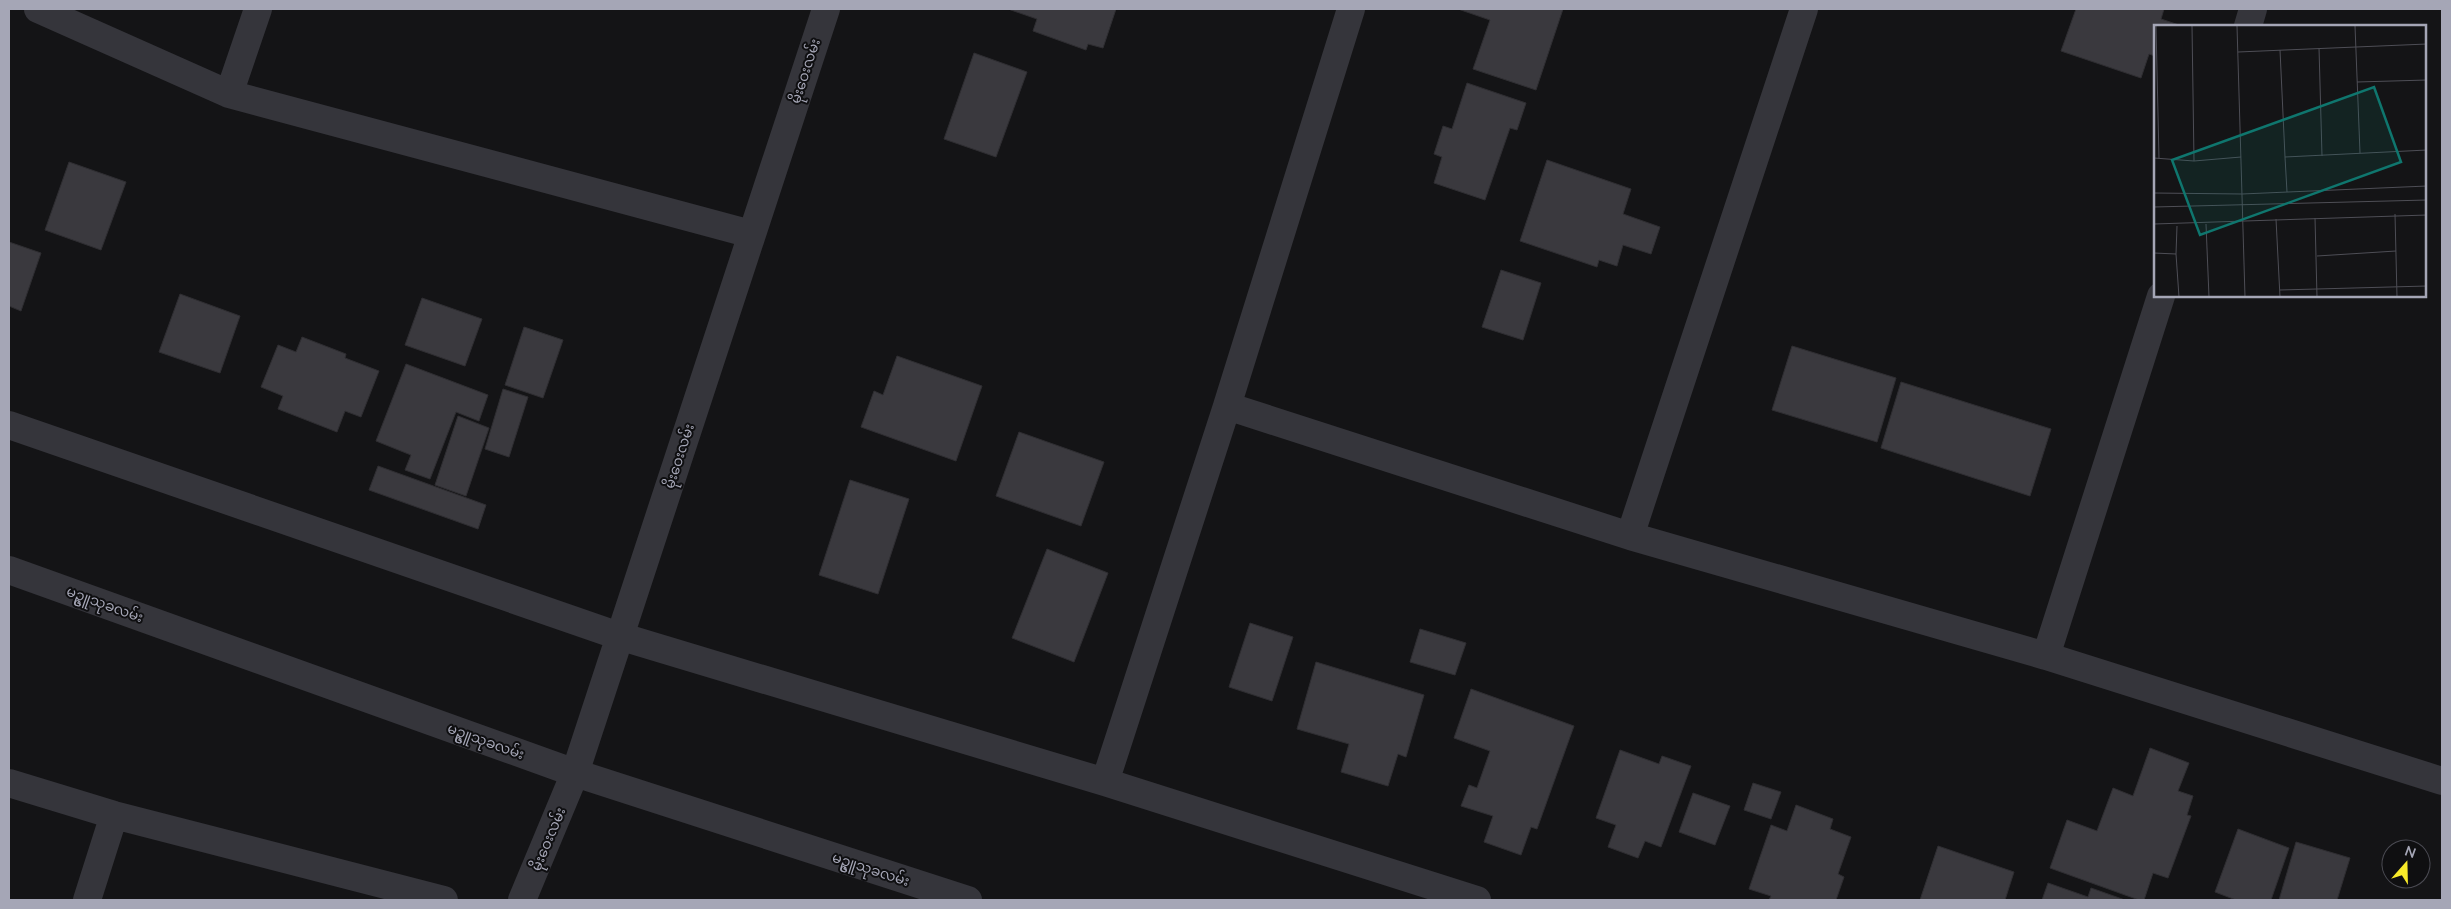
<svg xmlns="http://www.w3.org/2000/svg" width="2451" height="909" viewBox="0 0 2451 909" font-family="Mulish,'Noto Sans Myanmar',sans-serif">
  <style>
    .building { fill: #3a393e; stroke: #2f2e32 }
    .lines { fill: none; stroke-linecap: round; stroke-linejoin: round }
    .minor { stroke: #35353b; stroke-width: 28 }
    .labels { text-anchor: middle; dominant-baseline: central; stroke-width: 4; stroke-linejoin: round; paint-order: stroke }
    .street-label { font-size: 14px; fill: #a5a6b6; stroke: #0f0f11 }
    .inset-road { fill: none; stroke: #4e4e56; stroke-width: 1 }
    .view { fill: #0f766e; fill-opacity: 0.15; stroke: #0f766e; stroke-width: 2.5 }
    .inset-edge { fill: none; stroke: #a5a6b6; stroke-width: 2.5 }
  </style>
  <rect width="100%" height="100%" fill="#141416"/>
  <path class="building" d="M1008,9H1116L1103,48L1088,44L1086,50L1033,31L1037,19Z
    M1563,9L1536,90L1473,69L1490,20L1458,9Z
    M2076,9H2164L2161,19L2182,26H2155V56L2149,54L2141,78L2061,51Z
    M974,53L1027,72L996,157L944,139Z
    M1467,83L1526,103L1517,130L1510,128L1485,200L1434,183L1442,157L1434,154L1443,126L1452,129Z
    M1547,160L1631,189L1623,214L1660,227L1651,254L1623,245L1617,266L1599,260L1597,267L1520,241Z
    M69,162L126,182L101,250L45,230Z
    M9,242L41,253L21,311L9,306Z
    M1501,270L1541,283L1523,340L1482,327Z
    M180,294L240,316L220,373L159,352Z
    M422,298L482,319L465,366L405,345Z
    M524,327L563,340L543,398L505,385Z
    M302,337L346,354L345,358L379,371L361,417L345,411L337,432L278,409L283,396L261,387L278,345L296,352Z
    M1792,346L1896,378L1877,442L1772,410Z
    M897,356L982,386L956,461L861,427L874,391L883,395Z
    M406,364L488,395L479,421L456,412L430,479L405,470L411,455L376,441Z
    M1901,382L2051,429L2030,496L1881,448Z
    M503,389L528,397L509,457L485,449Z
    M458,416L489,428L466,496L435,485Z
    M1019,432L1104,462L1081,526L996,496Z
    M378,466L486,505L478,529L369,490Z
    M850,480L909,499L878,594L819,575Z
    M1047,549L1108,573L1074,662L1012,638Z
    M1250,623L1293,637L1272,701L1229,687Z
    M1420,629L1466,643L1455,675L1410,662Z
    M1316,662L1424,695L1406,757L1398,754L1388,786L1341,772L1349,744L1297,729Z
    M1471,689L1574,726L1537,829L1531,827L1521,855L1484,842L1493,816L1461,806L1469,785L1477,788L1490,751L1454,738Z
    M2150,748L2189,763L2178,791L2193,796L2187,815L2191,816L2168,878L2153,873L2144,900H2139L2050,868L2067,820L2097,831L2113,788L2133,796Z
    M1620,750L1659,764L1662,756L1691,766L1661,847L1645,841L1638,858L1608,847L1616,825L1596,818Z
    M1753,783L1781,792L1771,819L1744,810Z
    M1693,793L1730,806L1715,845L1679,832Z
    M1796,805L1833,819L1830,829L1851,837L1838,874L1844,877L1836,900H1769L1771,896L1749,889L1771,825L1787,831Z
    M2238,829L2289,848L2271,900H2236L2215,892Z
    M2296,842L2350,858L2337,900H2279Z
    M1938,846L2014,872L2005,900H1920Z
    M2048,883L2088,897L2091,888L2125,900H2042Z"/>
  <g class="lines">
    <path class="minor" d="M38,9L229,94L751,234
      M2248,26L2253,9
      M229,94L258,9
      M1227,406L1351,9
      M9,425L619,636L1105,782L1477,900
      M1630,536L1804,9
      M9,570L575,773L968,900
      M2046,656L2161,296
      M1105,782L1227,406L1630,536L2046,656L2442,781
      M9,783L114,815L444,900
      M87,900L114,815
      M522,900L575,773L826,9"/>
  </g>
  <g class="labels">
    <g class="street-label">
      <text transform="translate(805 71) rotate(-72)">မိုးဝေးလမ်း</text>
      <text transform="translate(679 456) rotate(-72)">မိုးဝေးလမ်း</text>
      <text transform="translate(105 604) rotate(20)">မဥ္ဇူသုခလမ်း</text>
      <text transform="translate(486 741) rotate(20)">မဥ္ဇူသုခလမ်း</text>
      <text transform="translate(548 839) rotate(-67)">မိုးဝေးလမ်း</text>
      <text transform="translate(871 869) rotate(18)">မဥ္ဇူသုခလမ်း</text>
    </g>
  </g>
  <g transform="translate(2154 25)">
    <rect width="272" height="272" fill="#141416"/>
    <path class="inset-road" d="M2,1L5,134M38,1L40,136M83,1L91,272M201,1L206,128M165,23L168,131M126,25L131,132M84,27L273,19M203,57L273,55M0,133L40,136L87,132M133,167L131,132L273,125M0,168L88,169L273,161M0,182L273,175M241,189L243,272M161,193L163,272M122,194L126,272M0,199L273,190M52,199L55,272M0,228L22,229L23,201M22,229L25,272M163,231L242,226M126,265L273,261"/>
    <path class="view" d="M220,62L247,137L46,210L18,135Z"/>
    <rect width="272" height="272" class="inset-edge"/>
  </g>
  <rect width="2451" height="909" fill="none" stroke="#a5a6b6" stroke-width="20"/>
  <g transform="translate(2406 864) rotate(20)"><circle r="24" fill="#0f0f11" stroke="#4b4b53"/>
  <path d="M0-4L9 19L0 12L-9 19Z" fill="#f8ea29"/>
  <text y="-8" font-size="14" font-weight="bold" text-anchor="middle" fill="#a5a6b6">N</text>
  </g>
</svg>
